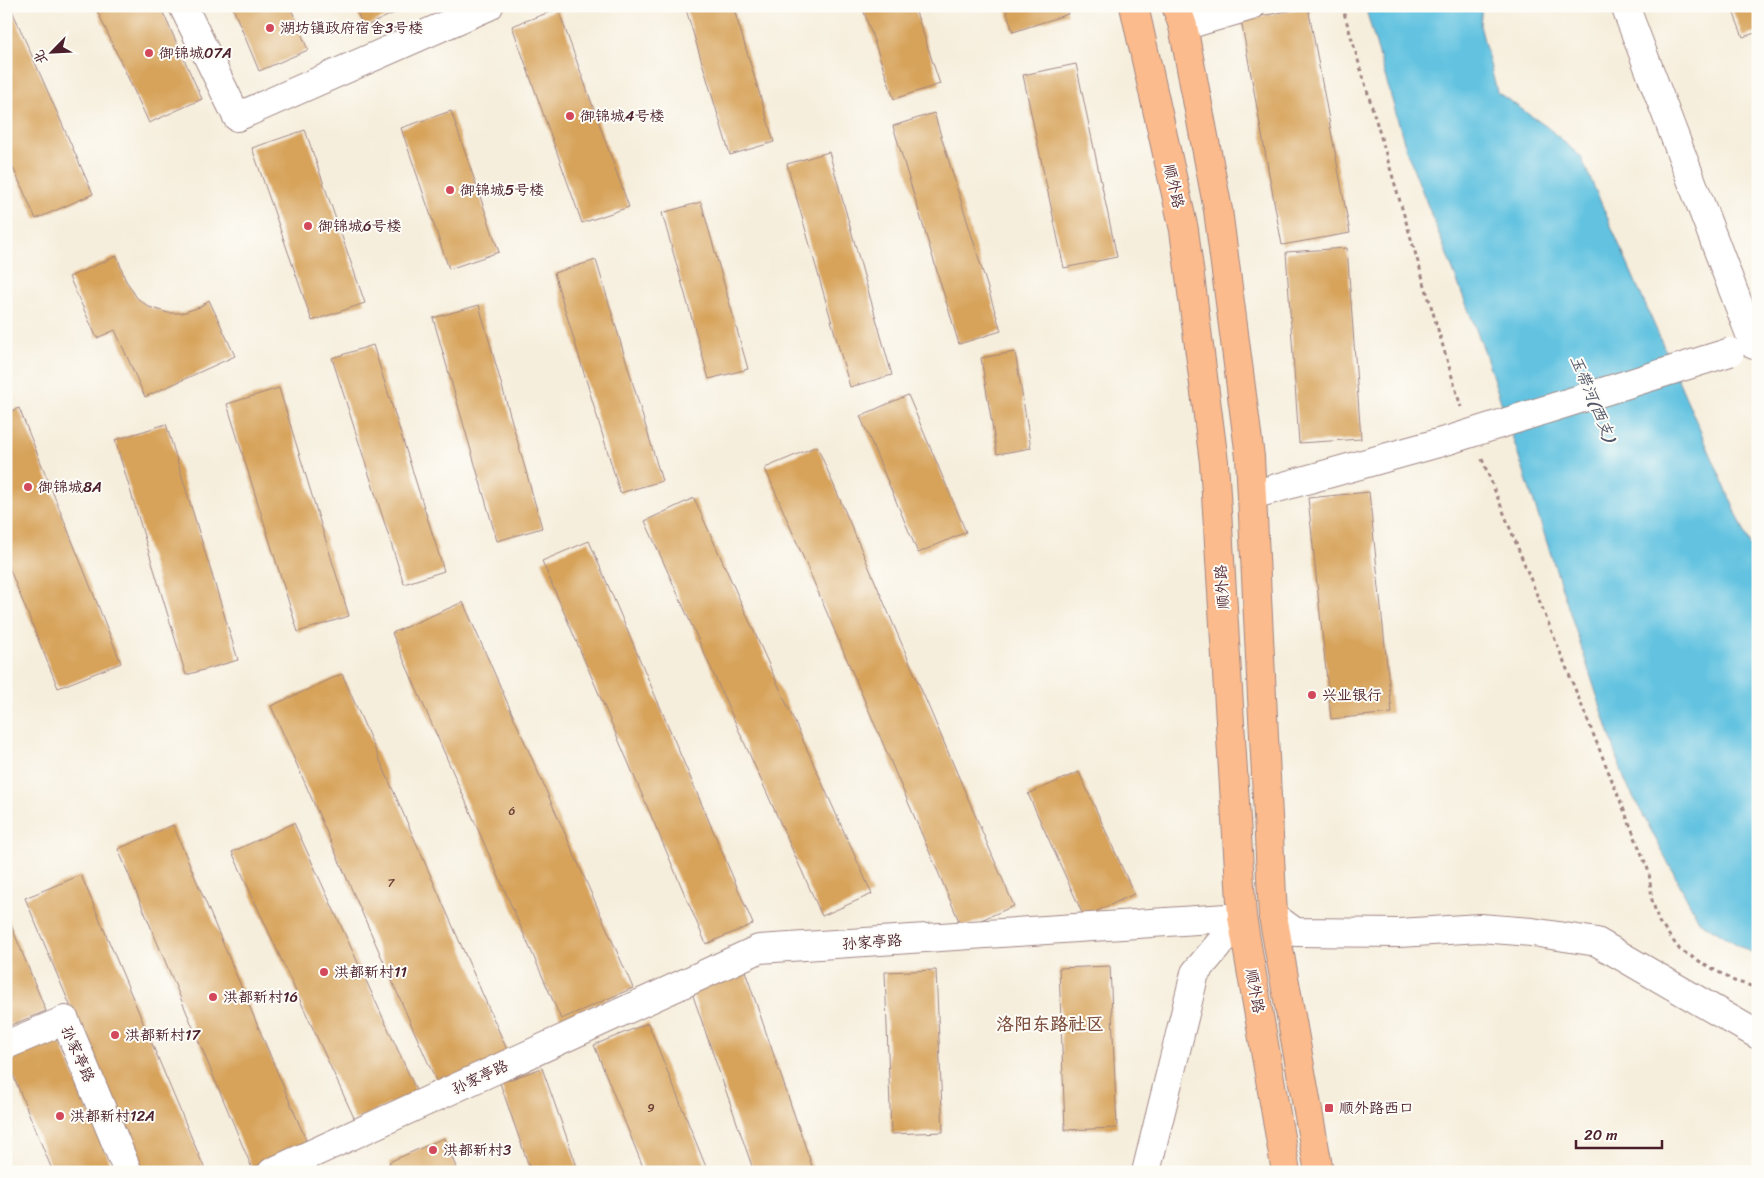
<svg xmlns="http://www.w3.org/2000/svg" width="1764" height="1178" viewBox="0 0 1764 1178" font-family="Sriracha,'LXGW WenKai TC',sans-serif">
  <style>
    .water { fill: #62c2e0; stroke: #567086 }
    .building { fill: #d7a35a }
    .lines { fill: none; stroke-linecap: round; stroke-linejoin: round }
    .minor-casing { stroke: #a08684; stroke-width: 30 }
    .major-casing { stroke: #a08684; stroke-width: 30 }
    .path { stroke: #a08684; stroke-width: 3; stroke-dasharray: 4 4; stroke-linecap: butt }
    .minor { stroke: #fff; stroke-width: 28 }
    .major { stroke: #fbbb8c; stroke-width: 28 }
    .minor-bridge-casing { stroke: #a08684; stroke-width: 30; stroke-linecap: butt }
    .minor-bridge { stroke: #fff; stroke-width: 28 }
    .poi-dot { fill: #d1495b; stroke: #fdfcf7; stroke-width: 2 }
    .labels { text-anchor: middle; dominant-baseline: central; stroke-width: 4; stroke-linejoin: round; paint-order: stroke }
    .number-label { font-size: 12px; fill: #6d4037 }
    .poi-label { font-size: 15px; fill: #4a1f2b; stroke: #fdfcf7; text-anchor: start }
    .street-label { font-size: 15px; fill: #4a1f2b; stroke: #fdfcf7 }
    .water-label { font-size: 16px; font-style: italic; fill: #52586a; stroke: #fdfcf7 }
    .quarter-label { font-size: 18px; font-weight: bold; fill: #7b4d3b; stroke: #fdfcf7 }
  </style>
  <rect width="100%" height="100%" fill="#fdfcf7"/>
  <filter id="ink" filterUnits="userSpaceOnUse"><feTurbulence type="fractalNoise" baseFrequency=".02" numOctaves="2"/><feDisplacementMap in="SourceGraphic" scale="10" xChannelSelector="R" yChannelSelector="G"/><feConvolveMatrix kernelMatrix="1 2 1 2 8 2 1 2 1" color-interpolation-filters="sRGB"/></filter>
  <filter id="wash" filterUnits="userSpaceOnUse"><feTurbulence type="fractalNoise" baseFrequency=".0096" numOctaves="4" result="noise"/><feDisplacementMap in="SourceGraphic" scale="20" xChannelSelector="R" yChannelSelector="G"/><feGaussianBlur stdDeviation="1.12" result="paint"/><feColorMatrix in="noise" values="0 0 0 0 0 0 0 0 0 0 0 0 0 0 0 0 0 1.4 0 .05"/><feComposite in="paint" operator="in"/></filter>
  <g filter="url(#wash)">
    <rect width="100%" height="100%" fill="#f6eedc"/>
    <path class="water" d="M1365,6H1482L1480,25L1497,92L1547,127L1581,157L1758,563V954L1748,951L1699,921L1625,781L1484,350L1407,152Z"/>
    <g id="blocks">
      <path class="building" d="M6,6H10L93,194L36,219L6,152Z
        M95,6H160L202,99L149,123Z
        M232,6H290L308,50L259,71Z
        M354,6H402L403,9L364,27Z
        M685,6H733L774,142L730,155Z
        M862,6H914L940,84L894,99Z
        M1005,6H1065L1068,14L1013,32Z
        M1731,6H1758V32L1743,37Z
        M1308,7L1350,233L1282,245L1241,20Z
        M558,9L629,207L582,223L512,26Z
        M1076,64L1117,257L1064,268L1023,75Z
        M451,111L499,252L449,269L401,128Z
        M934,113L1001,331L959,344L893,126Z
        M305,130L365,303L312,321L252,148Z
        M829,152L892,375L850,387L787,164Z
        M701,202L748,369L709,379L662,213Z
        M1347,248L1361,439L1299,443L1286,252Z
        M117,256L125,279L137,298L149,307L168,313H182L200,307L209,300L235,356L145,397L115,330L97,338L69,277Z
        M596,260L662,481L620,493L554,273Z
        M479,305L542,528L497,541L433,318Z
        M373,345L444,571L404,584L332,358Z
        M1015,352L1031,448L997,454L981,358Z
        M279,388L349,616L298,632L227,404Z
        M908,395L966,532L918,553L860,416Z
        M19,408L121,663L58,688L6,560V413Z
        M166,424L238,660L186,675L115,440Z
        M817,446L1014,906L962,928L765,468Z
        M1369,492L1392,713L1331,719L1308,498Z
        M694,498L872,894L822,916L645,521Z
        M589,541L753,924L706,944L542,561Z
        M463,602L633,988L561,1019L392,633Z
        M342,674L512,1061L441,1092L271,706Z
        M1079,772L1134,894L1084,917L1028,794Z
        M294,823L417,1092L355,1120L232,852Z
        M173,825L308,1145L252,1168L118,849Z
        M81,875L206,1172H140L25,898Z
        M6,913L46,1011L6,1027Z
        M1110,966L1117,1128L1065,1130L1059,968Z
        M936,970L943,1132L891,1134L885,972Z
        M745,971L814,1172H754L691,990Z
        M648,1023L708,1172H645L594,1045Z
        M58,1037L114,1172H53L6,1058Z
        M542,1068L579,1172H531L500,1083Z
        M444,1138L458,1172H393L389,1162Z"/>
    </g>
  </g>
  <g filter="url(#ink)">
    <use href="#blocks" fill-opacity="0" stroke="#a08684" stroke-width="1"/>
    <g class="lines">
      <g class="minor-casing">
        <path id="minor" d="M183,6L237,117L489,6
          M1625,6L1754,345
          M1183,26L1251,6
          M1252,495L1449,440
          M1273,916L1295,932L1399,933L1480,928L1532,932L1597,942L1758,1035
          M6,1045L65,1020L128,1172
          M272,1172L759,949L1242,917
          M1146,1172L1195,973L1242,917"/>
      </g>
      <g class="major-casing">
        <path id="major" d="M1134,6L1184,230L1214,462L1242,917L1286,1172
          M1176,6L1183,26L1218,210L1250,457L1273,916L1319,1172"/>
      </g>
      <path class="path" d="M1342,6L1461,407
        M1482,459L1649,872L1652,900L1659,922L1680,950L1734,981L1758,988"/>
      <use href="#minor" class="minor"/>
      <use href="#major" class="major"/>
      <g class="minor-bridge-casing">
        <path id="minor-bridge" d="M1449,440L1730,352"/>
      </g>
      <use href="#minor-bridge" class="minor-bridge"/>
    </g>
  </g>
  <g class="poi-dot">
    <circle cx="270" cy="28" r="5"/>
    <circle cx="149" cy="53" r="5"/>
    <circle cx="570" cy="116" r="5"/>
    <circle cx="450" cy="190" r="5"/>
    <circle cx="308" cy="226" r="5"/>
    <circle cx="28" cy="487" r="5"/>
    <circle cx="1312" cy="695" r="5"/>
    <circle cx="324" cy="972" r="5"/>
    <circle cx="213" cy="997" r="5"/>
    <circle cx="115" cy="1035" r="5"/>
    <rect x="1324" y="1103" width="10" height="10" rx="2.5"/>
    <circle cx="60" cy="1116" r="5"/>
    <circle cx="433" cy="1150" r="5"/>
  </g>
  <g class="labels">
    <g class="number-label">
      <text x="512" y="811">6</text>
      <text x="391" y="883">7</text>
      <text x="651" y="1108">9</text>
    </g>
    <g class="poi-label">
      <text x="280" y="28">湖坊镇政府宿舍3号楼</text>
      <text x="159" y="53">御锦城07A</text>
      <text x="580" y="116">御锦城4号楼</text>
      <text x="460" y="190">御锦城5号楼</text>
      <text x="318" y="226">御锦城6号楼</text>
      <text x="38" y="487">御锦城8A</text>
      <text x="1322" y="695">兴业银行</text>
      <text x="334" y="972">洪都新村11</text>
      <text x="223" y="997">洪都新村16</text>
      <text x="125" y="1035">洪都新村17</text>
      <text x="1339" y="1108">顺外路西口</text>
      <text x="70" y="1116">洪都新村12A</text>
      <text x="443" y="1150">洪都新村3</text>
    </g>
    <g class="street-label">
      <text transform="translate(1174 186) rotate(77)">顺外路</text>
      <text transform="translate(1222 587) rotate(-94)">顺外路</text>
      <text transform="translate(872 942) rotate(-4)">孙家亭路</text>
      <text transform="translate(1255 991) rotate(80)">顺外路</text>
      <text transform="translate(78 1054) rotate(66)">孙家亭路</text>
      <text transform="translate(480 1077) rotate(-25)">孙家亭路</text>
    </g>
    <g class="water-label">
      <text transform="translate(1593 398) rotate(67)">玉带河(西支)</text>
    </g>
    <g class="quarter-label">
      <text x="1050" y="1024">洛阳东路社区</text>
    </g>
  </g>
  <rect width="1764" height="1178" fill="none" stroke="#fdfcf7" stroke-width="25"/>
  <g transform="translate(52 52) rotate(246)" stroke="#fdfcf7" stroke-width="4" paint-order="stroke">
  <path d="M0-4L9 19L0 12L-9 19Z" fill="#4a1f2b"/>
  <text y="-8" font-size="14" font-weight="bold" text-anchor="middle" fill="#4a1f2b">北</text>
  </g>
  <path d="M1576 1140v8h86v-8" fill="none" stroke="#4a1f2b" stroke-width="2.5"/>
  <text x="1584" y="1140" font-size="15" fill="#4a1f2b" stroke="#fdfcf7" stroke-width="4" paint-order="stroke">20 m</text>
</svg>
